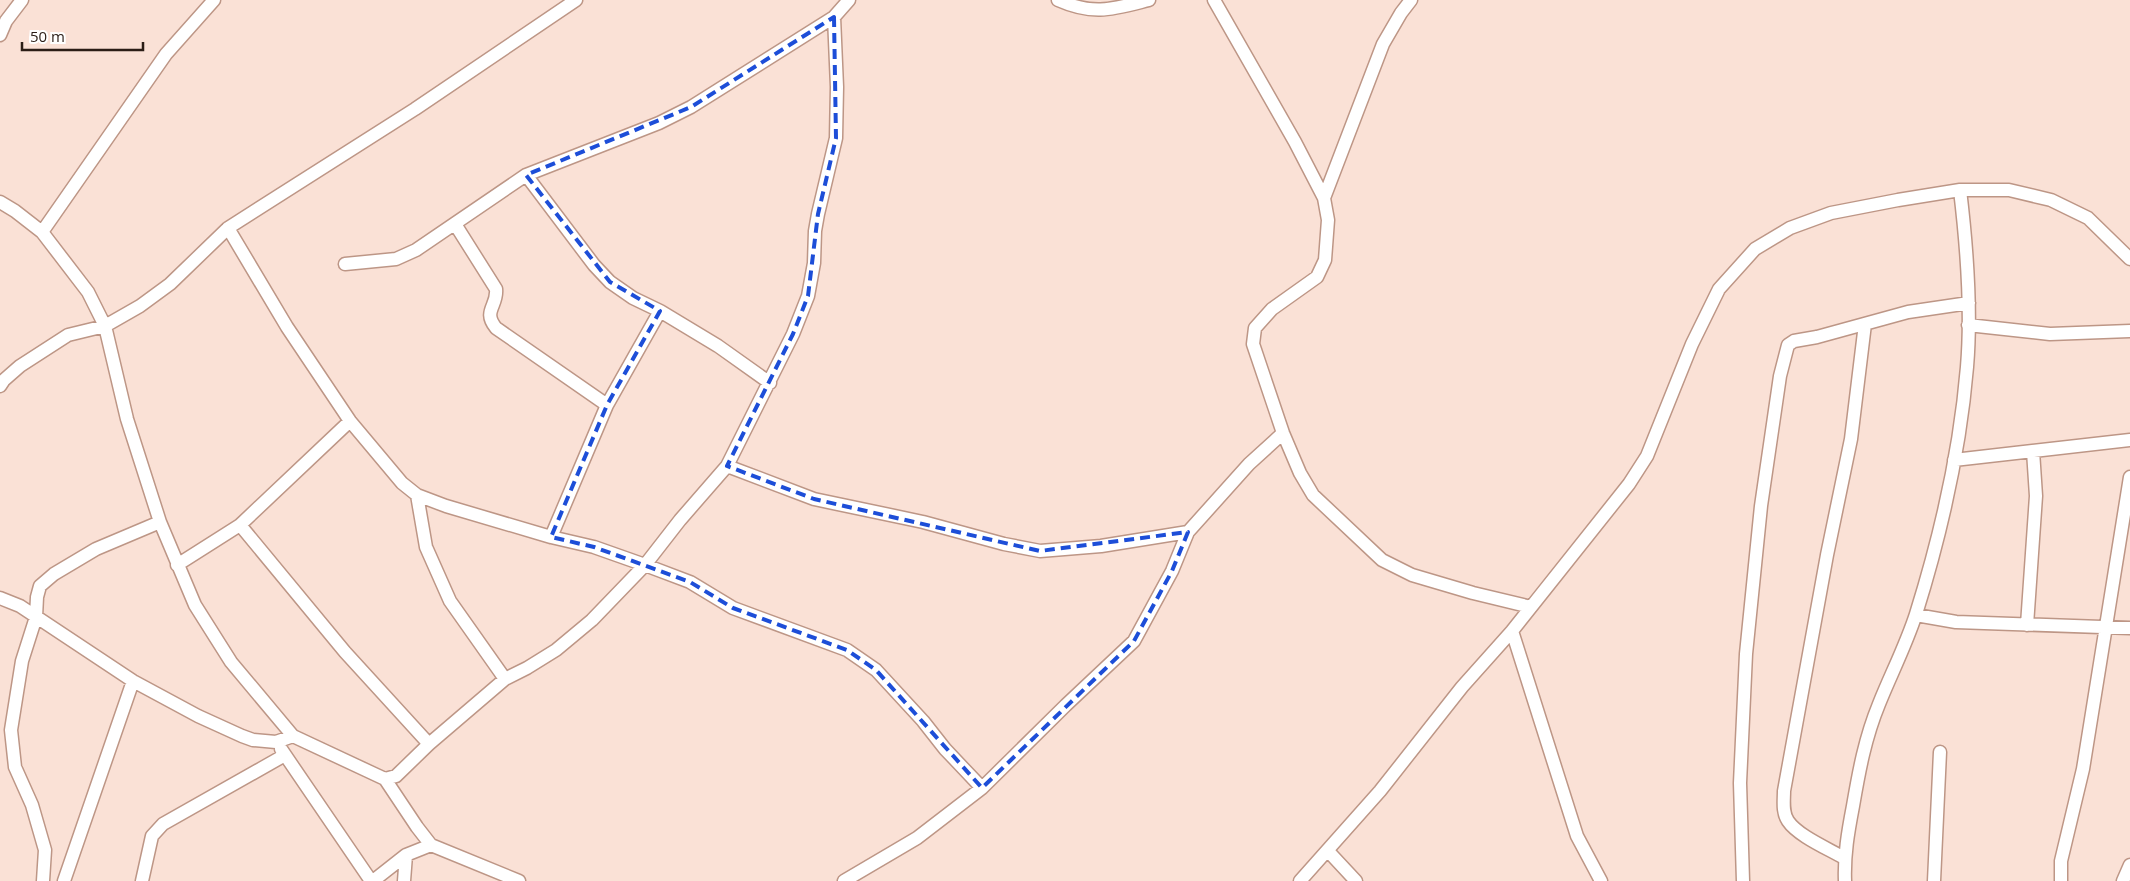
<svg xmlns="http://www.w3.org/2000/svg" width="2130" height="881" viewBox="0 0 2130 881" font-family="'Open Sans',sans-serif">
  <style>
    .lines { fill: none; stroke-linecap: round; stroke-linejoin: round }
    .street-casing { stroke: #bd9686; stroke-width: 15 }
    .street { stroke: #fff; stroke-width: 12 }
    .marked { fill: none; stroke: #1d4ed8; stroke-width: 4; stroke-dasharray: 10 6; stroke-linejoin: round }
  </style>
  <rect width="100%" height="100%" fill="#fae1d6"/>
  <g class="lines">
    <g class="street-casing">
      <path id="street" d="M1058,0C1094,16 1113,9 1149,0
        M1214,0L1295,142L1324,198L1328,220L1325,260L1317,277L1272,309L1255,328L1253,344L1283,433L1300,473L1313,495L1382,560L1412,575L1473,593L1531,607
        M0,35L6,21L22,0
        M526,175L594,265L610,282L633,298L660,311L718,346L770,383
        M1324,198L1383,44L1401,13L1411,0
        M0,202L15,211L42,232L88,292L105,326L127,419L160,522L195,605L231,662L293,736L385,779L396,776L429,744L505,679L527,668L556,650L592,620L645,565L680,520L727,466L793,334L808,296L814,263L815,231L818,214L836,138L837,87L834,17
        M455,224L496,289C498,306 482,311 496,328L607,405
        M228,228L287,327L350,421L402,483L417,495L446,506L551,537L594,547L645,565L690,582L733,608L847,650L876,670L923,721L945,749L982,788
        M42,232L166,54L214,0
        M345,264L396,259L416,250L526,175L659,123L691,107L834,17L849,0
        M1968,325L2050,334L2130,331
        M0,386L4,380L20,366L68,335L105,326L140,306L170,284L228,228L415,109L576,0
        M1954,460L2130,440
        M727,466L814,499L923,522L1004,544L1040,551L1101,546L1188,532
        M417,495L426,547L450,601L505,679
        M240,525L345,652L429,744
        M551,537L607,405L660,311
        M177,565L240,525L350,421
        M0,598L20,606L133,681L198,716L242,736L253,740L276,742L293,736
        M1916,615L1956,622L2130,628
        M2027,625L2036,496L2033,451
        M1512,631L1577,836L1601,881
        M281,749L371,881
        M385,779L417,827L431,845L519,881
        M1328,851L1356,881
        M1844,858C1829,849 1798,836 1788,821C1782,812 1784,801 1784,791L1827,555L1851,439L1865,324
        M43,881L45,850L32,805L15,767L11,730L22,661L36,617L37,597L40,586L54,574L96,549L160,522
        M64,881L133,681
        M142,881L152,836L163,824L285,755
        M373,881L406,855L431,845
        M404,881L406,855
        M844,881L917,838L982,788L1066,705L1134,641L1172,571L1188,532L1249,464L1283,433
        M1300,881L1380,791L1462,687L1512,631L1629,484L1647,456L1692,344L1719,289L1755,249L1790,228L1831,213L1898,200L1960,190H2009L2051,200L2088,218L2130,259
        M1743,881L1740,783L1746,654L1761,506L1780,376L1788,345L1794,341L1817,337L1908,312L1969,303
        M1845,881C1844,855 1848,832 1853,806C1859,771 1865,738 1879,704C1891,674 1906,645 1916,614C1941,534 1960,451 1967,367C1972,308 1967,248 1960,190
        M1934,881L1940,752
        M2061,881V861L2083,769L2130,477
        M2123,881L2130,865"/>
    </g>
    <use href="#street" class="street"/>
  </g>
  <path class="marked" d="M834,17L836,138L818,214L808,296L793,334L727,466L814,499L1040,551L1188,532L1172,571L1134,641L982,788L876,670L847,650L733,608L690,582L594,547L551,537L607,405L660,311L610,282L526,175L691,107Z"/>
  <path d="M22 42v8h121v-8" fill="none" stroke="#2b1d16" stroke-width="2.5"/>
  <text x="30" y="42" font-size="15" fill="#2b1d16" stroke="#ffffff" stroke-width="4" paint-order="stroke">50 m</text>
</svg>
